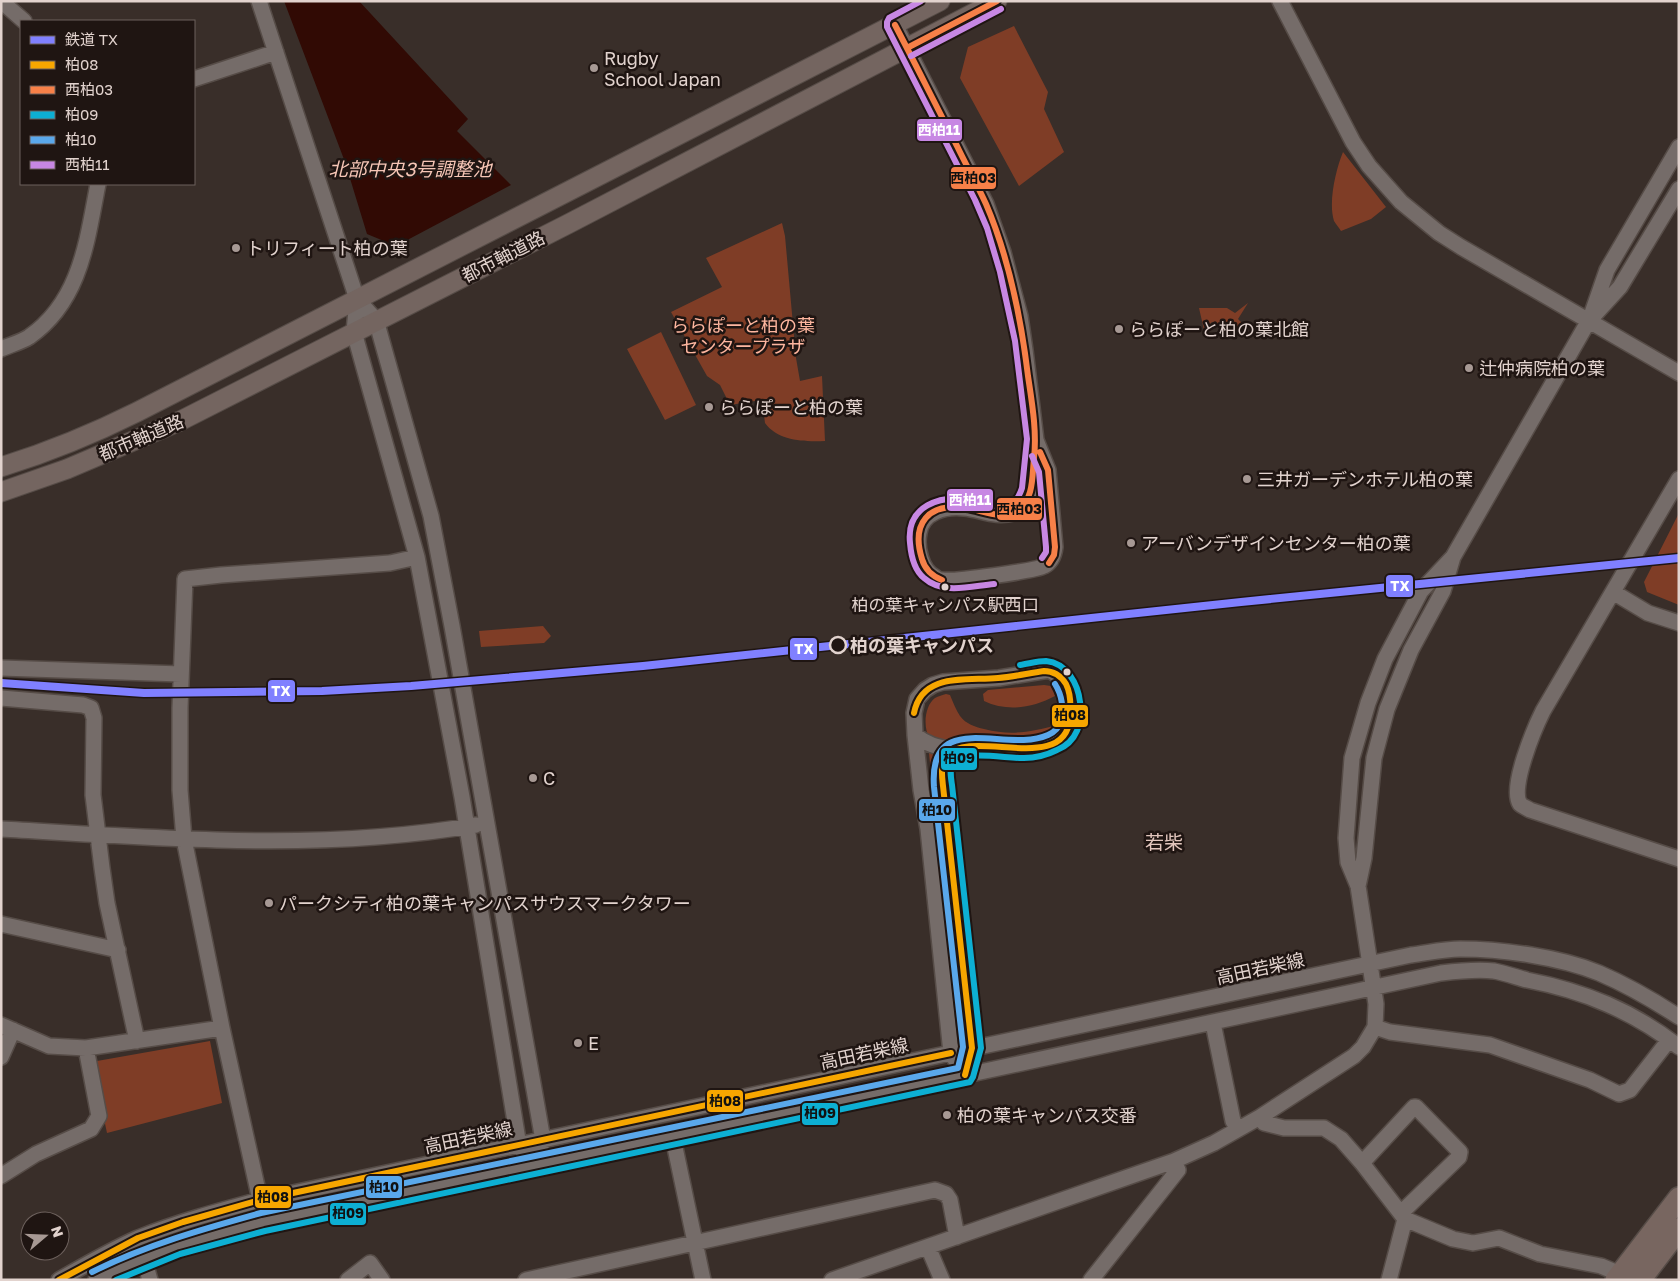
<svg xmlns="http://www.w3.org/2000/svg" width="1680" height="1281" viewBox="0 0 1680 1281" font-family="'Golos Text','Noto Sans JP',sans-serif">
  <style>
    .green { fill: #7f3d26 }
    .water { fill: #310a04 }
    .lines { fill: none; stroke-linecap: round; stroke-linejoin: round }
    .minor-casing { stroke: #564c47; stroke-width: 18 }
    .major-casing { stroke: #564c47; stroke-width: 21 }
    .highway-casing { stroke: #564c47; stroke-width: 24 }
    .minor { stroke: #756c69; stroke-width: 15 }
    .major { stroke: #746560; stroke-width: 19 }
    .highway { stroke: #786660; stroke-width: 21 }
    .bus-1-casing { stroke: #1f1512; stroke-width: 10 }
    .bus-2-casing { stroke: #1f1512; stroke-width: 10 }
    .bus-3-casing { stroke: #1f1512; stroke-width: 10 }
    .bus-4-casing { stroke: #1f1512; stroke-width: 10 }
    .bus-5-casing { stroke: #1f1512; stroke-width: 10 }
    .bus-1 { stroke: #f7a600; stroke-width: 6 }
    .bus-2 { stroke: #f78048; stroke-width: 6 }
    .bus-3 { stroke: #0dafd3; stroke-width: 6 }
    .bus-4 { stroke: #5aa8eb; stroke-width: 6 }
    .bus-5 { stroke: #c787e3; stroke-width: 6 }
    .rail-1-casing { stroke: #1f1512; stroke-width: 11 }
    .rail-1 { stroke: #8080ff; stroke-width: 8 }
    .poi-dot { fill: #a79994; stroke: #1f1512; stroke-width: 2 }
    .bus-dot { fill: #e2d3ce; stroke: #1f1512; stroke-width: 2 }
    .stop-dot { fill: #1f1512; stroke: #e2d3ce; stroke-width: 2.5 }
    .labels { text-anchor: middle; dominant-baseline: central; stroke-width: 5; stroke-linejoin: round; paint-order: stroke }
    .bus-label { font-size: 17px; fill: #e2d3ce; stroke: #1f1512 }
    .poi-label { font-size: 18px; fill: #e2d3ce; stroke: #1f1512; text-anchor: start }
    .street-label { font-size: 18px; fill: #e2d3ce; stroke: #1f1512 }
    .park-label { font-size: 18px; fill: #feb69f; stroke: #1f1512 }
    .stop-label { font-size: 18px; font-weight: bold; fill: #e2d3ce; stroke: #1f1512; text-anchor: start }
    .water-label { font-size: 19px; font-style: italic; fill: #f5c5b5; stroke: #1f1512 }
    .neighbourhood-label { font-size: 19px; fill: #e2c6bd; stroke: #1f1512 }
    .line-badge { stroke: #1f1512; stroke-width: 2 }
    .badge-label { font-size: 14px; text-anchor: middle; font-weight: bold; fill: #fff }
    .pale-badge-label { font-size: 14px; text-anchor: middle; font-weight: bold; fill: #111 }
  </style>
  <rect width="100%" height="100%" fill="#392e29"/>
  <path class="green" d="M1014,26L1048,92L1044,109L1064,152L1019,186L960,78L968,47Z
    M1343,152L1386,207L1371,219L1341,231C1339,228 1336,224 1334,221C1328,202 1336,169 1343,152Z
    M782,223L785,236L796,358L800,381L822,376L825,441C804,442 778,441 765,423L763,407L767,399L730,405L720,385L707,376L671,312L722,287L706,258Z
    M1248,303L1238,319L1245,326L1242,332L1234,336L1231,330L1212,322L1204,330L1199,308H1227L1235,313Z
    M661,332L696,405L665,420L627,349Z
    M1679,513V605L1647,592L1644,582Z
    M543,626L551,636L544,643L481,647L479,631Z
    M1044,685L1051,686L1055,696C1033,708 1007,712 984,701L983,694L988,690Z
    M946,694L950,695C953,702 956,710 960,716C966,724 975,727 984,729C1012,736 1030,732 1058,725V726L1053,732L1024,740H1001L965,735L947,741L930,739C923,729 924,706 935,698C938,696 943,695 946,694Z
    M937,752L933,770L958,1011H955L929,753Z
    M210,1041L222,1103L107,1133L93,1067L97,1061Z"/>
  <path class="water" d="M284,1H359L468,119L457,131L511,185L396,246L367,234L345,162Z"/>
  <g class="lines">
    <g class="minor-casing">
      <path id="minor" d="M1,1L24,21
        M259,1L357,299L354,332L417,557L462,797L519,1146L535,1166
        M1280,1L1353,142L1369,166L1401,202L1439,233L1461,247L1679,373
        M895,25L986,204L1003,252L1020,316L1025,350L1036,440L1029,498C1025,504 1020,510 1013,513C995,518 980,509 964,508C945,506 922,512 919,533C916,547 921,570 935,577C937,579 939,580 942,580C953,582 1035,571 1044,566C1052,562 1054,555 1055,547L1048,470L1036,440
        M194,79L276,52
        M357,299L376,320L431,516L452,626L543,1140L535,1166
        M1591,316L1607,270L1679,147
        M1,349C10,345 21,342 29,337C81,301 87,240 98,184
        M1679,479L1543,711C1535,727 1509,788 1520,804C1522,806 1527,808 1530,810L1679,859
        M1613,592L1648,613L1679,623
        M1,668L181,674
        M1049,670C1065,678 1068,688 1070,704C1080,763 1007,747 971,746C937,750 941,768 944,796L972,1048L965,1075L951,1053L928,829L921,790L915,735L914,713L917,699L925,690L933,685L943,682L999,678Z
        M1,698L83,705L91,708L94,718L93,795L102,868L107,903L137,1041
        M915,735C927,745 938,747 953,750
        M1,829C159,838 319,852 476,825
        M1358,886L1364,858L1374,758L1387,709L1411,650L1443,591L1453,557L1588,322L1620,287L1679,189
        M1,924L118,950
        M1213,1023L1233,1121L1238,1129
        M1,1025L49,1046L86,1048
        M1375,1027L1390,1032L1490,1045L1590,1080L1619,1094L1630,1090L1669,1040
        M1,1057L13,1030
        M1260,1117L1264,1123L1284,1128H1324L1341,1139L1362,1163L1405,1219L1453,1239L1473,1243L1499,1238L1540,1254L1601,1266L1613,1271L1620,1276
        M673,1138L703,1280
        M1362,1163L1414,1107H1416L1460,1152L1459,1157L1401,1213
        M1,1176L36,1154L91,1129L99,1116L86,1048L222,1028
        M260,1200L222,1028L184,839L180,790V708L185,579L221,575L390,563L417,557
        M928,1247L942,1280
        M144,1259L150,1280
        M59,1280C85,1265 111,1250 138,1238C178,1222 219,1211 260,1200L1411,955C1427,953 1444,949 1460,949C1502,949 1560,957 1599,973C1627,985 1653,1000 1679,1017
        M96,1280L144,1259L186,1243L263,1222L673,1138L1441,973C1458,971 1476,969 1494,971C1505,973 1516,977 1527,980C1584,991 1633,1011 1679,1047
        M348,1280L370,1263L382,1280
        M526,1280L935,1190L946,1194L950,1200L957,1237
        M832,1280L1174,1161L1214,1143L1260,1117L1354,1056L1363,1047L1375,1027L1376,1004L1358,886L1348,862L1346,838L1352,758L1368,703L1385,659L1421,591L1453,557
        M1091,1280L1178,1170L1174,1161
        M1389,1280L1405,1219"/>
    </g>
    <g class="major-casing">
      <path id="major" d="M1,467C49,452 93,434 137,412L940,1
        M1,492L67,469L180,421L568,224L997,1"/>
    </g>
    <g class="highway-casing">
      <path id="highway" d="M1616,1280L1679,1198
        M1640,1280L1679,1229"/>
    </g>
    <use href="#minor" class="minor"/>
    <use href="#major" class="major"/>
    <use href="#highway" class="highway"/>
    <g class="bus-1-casing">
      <path id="bus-1" d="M914,713C922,672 967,681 998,678C1013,677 1029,673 1044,671C1053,671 1061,676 1066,684C1071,694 1071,707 1070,718C1065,776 970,727 947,756C940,764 942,777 943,786L972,1048L965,1075
        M59,1280L138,1238L183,1222L260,1200L951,1053"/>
    </g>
    <g class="bus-2-casing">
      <path id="bus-2" d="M895,25C916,65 936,106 957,146C966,165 977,184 986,204C1009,258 1021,318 1028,376C1032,403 1037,431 1034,458C1032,476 1034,499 1018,510C1002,521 982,510 966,508C928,502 911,524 922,559C925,570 932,576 942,580
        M907,48L997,1
        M1040,452L1048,470L1055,547L1054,555L1049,563"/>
    </g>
    <g class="bus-3-casing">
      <path id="bus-3" d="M116,1280L180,1254L265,1231L970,1082L973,1077L981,1048L952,785C951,778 949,769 953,763C963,749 1008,759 1024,758C1036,758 1047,755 1057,750C1077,742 1083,722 1080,702C1078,684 1067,663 1046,661C1037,661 1028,664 1020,665"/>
    </g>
    <g class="bus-4-casing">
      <path id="bus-4" d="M92,1272C146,1245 203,1229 261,1213L958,1068L963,1047L934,787C928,707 1006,754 1048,735C1055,732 1059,728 1061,721C1064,709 1062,695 1055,684"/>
    </g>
    <g class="bus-5-casing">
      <path id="bus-5" d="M921,1L889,18L887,22V27L975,200L987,228L1000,272L1015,341L1027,439L1022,488C1019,497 1015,504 1004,506C993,508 982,502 971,500C940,494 906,506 910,543C911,555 914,570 924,578C943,595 971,586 994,584
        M911,56L1001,9
        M1032,456L1039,472L1046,547V552L1042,558"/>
    </g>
    <use href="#bus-1" class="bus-1"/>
    <use href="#bus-2" class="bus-2"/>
    <use href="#bus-3" class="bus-3"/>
    <use href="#bus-4" class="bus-4"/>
    <use href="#bus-5" class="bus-5"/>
    <g class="rail-1-casing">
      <path id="rail-1" d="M1,683L144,693L322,691L411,686L643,666L1241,602L1679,558"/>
    </g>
    <use href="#rail-1" class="rail-1"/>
  </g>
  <g class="poi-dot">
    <circle cx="594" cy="68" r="5"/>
    <circle cx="236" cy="248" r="5"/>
    <circle cx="1119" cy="329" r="5"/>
    <circle cx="1469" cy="368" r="5"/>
    <circle cx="709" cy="407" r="5"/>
    <circle cx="1247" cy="479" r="5"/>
    <circle cx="1131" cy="543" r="5"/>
    <circle cx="533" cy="778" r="5"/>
    <circle cx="269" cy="903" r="5"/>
    <circle cx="578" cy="1043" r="5"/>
    <circle cx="947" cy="1115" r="5"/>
  </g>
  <g class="bus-dot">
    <circle cx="945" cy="587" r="4.5"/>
    <circle cx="1067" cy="672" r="4.5"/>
  </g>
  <circle class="stop-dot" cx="838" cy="645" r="8"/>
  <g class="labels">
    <g class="bus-label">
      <text x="945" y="604">柏の葉キャンパス駅西口</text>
    </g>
    <g class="poi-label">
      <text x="604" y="58">Rugby<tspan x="604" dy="21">School Japan</tspan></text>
      <text x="246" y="248">トリフィート柏の葉</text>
      <text x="1129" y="329">ららぽーと柏の葉北館</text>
      <text x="1479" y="368">辻仲病院柏の葉</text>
      <text x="719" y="407">ららぽーと柏の葉</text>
      <text x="1257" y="479">三井ガーデンホテル柏の葉</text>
      <text x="1141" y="543">アーバンデザインセンター柏の葉</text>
      <text x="543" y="778">C</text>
      <text x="279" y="903">パークシティ柏の葉キャンパスサウスマークタワー</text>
      <text x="588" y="1043">E</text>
      <text x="957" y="1115">柏の葉キャンパス交番</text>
    </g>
    <g class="street-label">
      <text transform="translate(503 256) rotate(-27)">都市軸道路</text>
      <text transform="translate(141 437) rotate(-23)">都市軸道路</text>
      <text transform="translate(1260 968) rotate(-12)">高田若柴線</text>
      <text transform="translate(864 1053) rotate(-12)">高田若柴線</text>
      <text transform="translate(468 1137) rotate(-12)">高田若柴線</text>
    </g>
    <g class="park-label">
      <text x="743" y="325">ららぽーと柏の葉<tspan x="743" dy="21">センタープラザ</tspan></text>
    </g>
    <g class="stop-label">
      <text x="850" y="645">柏の葉キャンパス</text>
    </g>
    <g class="water-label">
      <text x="410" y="168">北部中央3号調整池</text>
    </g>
    <g class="neighbourhood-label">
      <text x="1164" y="841">若柴</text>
    </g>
  </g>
  <g class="line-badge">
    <rect x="916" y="118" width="47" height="24" rx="5" fill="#c787e3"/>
    <rect x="950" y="166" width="47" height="24" rx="5" fill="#f78048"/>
    <rect x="946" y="488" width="48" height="24" rx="5" fill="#c787e3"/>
    <rect x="996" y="497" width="47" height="24" rx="5" fill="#f78048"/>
    <rect x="1385" y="574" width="29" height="24" rx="5" fill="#8080ff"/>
    <rect x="789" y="637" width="29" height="24" rx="5" fill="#8080ff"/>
    <rect x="267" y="679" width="29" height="24" rx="5" fill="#8080ff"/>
    <rect x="1051" y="704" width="38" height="24" rx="5" fill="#f7a600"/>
    <rect x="940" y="747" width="38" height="24" rx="5" fill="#0dafd3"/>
    <rect x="918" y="798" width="38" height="24" rx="5" fill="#5aa8eb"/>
    <rect x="706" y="1089" width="38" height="24" rx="5" fill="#f7a600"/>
    <rect x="801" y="1102" width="38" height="24" rx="5" fill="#0dafd3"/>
    <rect x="365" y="1175" width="38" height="24" rx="5" fill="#5aa8eb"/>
    <rect x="254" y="1185" width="38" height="24" rx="5" fill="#f7a600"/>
    <rect x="329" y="1202" width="38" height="24" rx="5" fill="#0dafd3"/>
  </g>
  <g class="badge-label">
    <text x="939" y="135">西柏11</text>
    <text x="970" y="505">西柏11</text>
    <text x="1400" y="591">TX</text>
    <text x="804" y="654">TX</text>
    <text x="281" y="696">TX</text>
  </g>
  <g class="pale-badge-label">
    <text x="973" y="183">西柏03</text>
    <text x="1019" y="514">西柏03</text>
    <text x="1070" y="720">柏08</text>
    <text x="959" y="763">柏09</text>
    <text x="937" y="815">柏10</text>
    <text x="725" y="1106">柏08</text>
    <text x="820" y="1118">柏09</text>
    <text x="384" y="1192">柏10</text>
    <text x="273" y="1202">柏08</text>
    <text x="348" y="1218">柏09</text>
  </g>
  <rect width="1680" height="1281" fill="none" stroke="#e2d3ce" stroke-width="5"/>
  <rect x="20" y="20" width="175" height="165" fill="#1f1512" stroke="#6d615d"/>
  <rect x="30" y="36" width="25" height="8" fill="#8080ff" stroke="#6d615d"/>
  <text x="65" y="45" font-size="15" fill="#e2d3ce">鉄道 TX</text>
  <rect x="30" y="61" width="25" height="8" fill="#f7a600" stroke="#6d615d"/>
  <text x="65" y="70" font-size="15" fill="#e2d3ce">柏08</text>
  <rect x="30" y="86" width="25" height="8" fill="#f78048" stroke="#6d615d"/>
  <text x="65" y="95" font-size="15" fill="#e2d3ce">西柏03</text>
  <rect x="30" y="111" width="25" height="8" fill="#0dafd3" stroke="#6d615d"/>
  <text x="65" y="120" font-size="15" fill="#e2d3ce">柏09</text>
  <rect x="30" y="136" width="25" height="8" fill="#5aa8eb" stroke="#6d615d"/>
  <text x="65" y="145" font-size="15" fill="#e2d3ce">柏10</text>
  <rect x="30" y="161" width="25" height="8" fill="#c787e3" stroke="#6d615d"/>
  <text x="65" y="170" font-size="15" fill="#e2d3ce">西柏11</text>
  <g transform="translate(45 1236) rotate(71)"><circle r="24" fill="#1f1512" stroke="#6d615d"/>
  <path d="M0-4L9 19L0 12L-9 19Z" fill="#a79994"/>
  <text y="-8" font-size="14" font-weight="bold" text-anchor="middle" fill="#e2d3ce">N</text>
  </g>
</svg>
